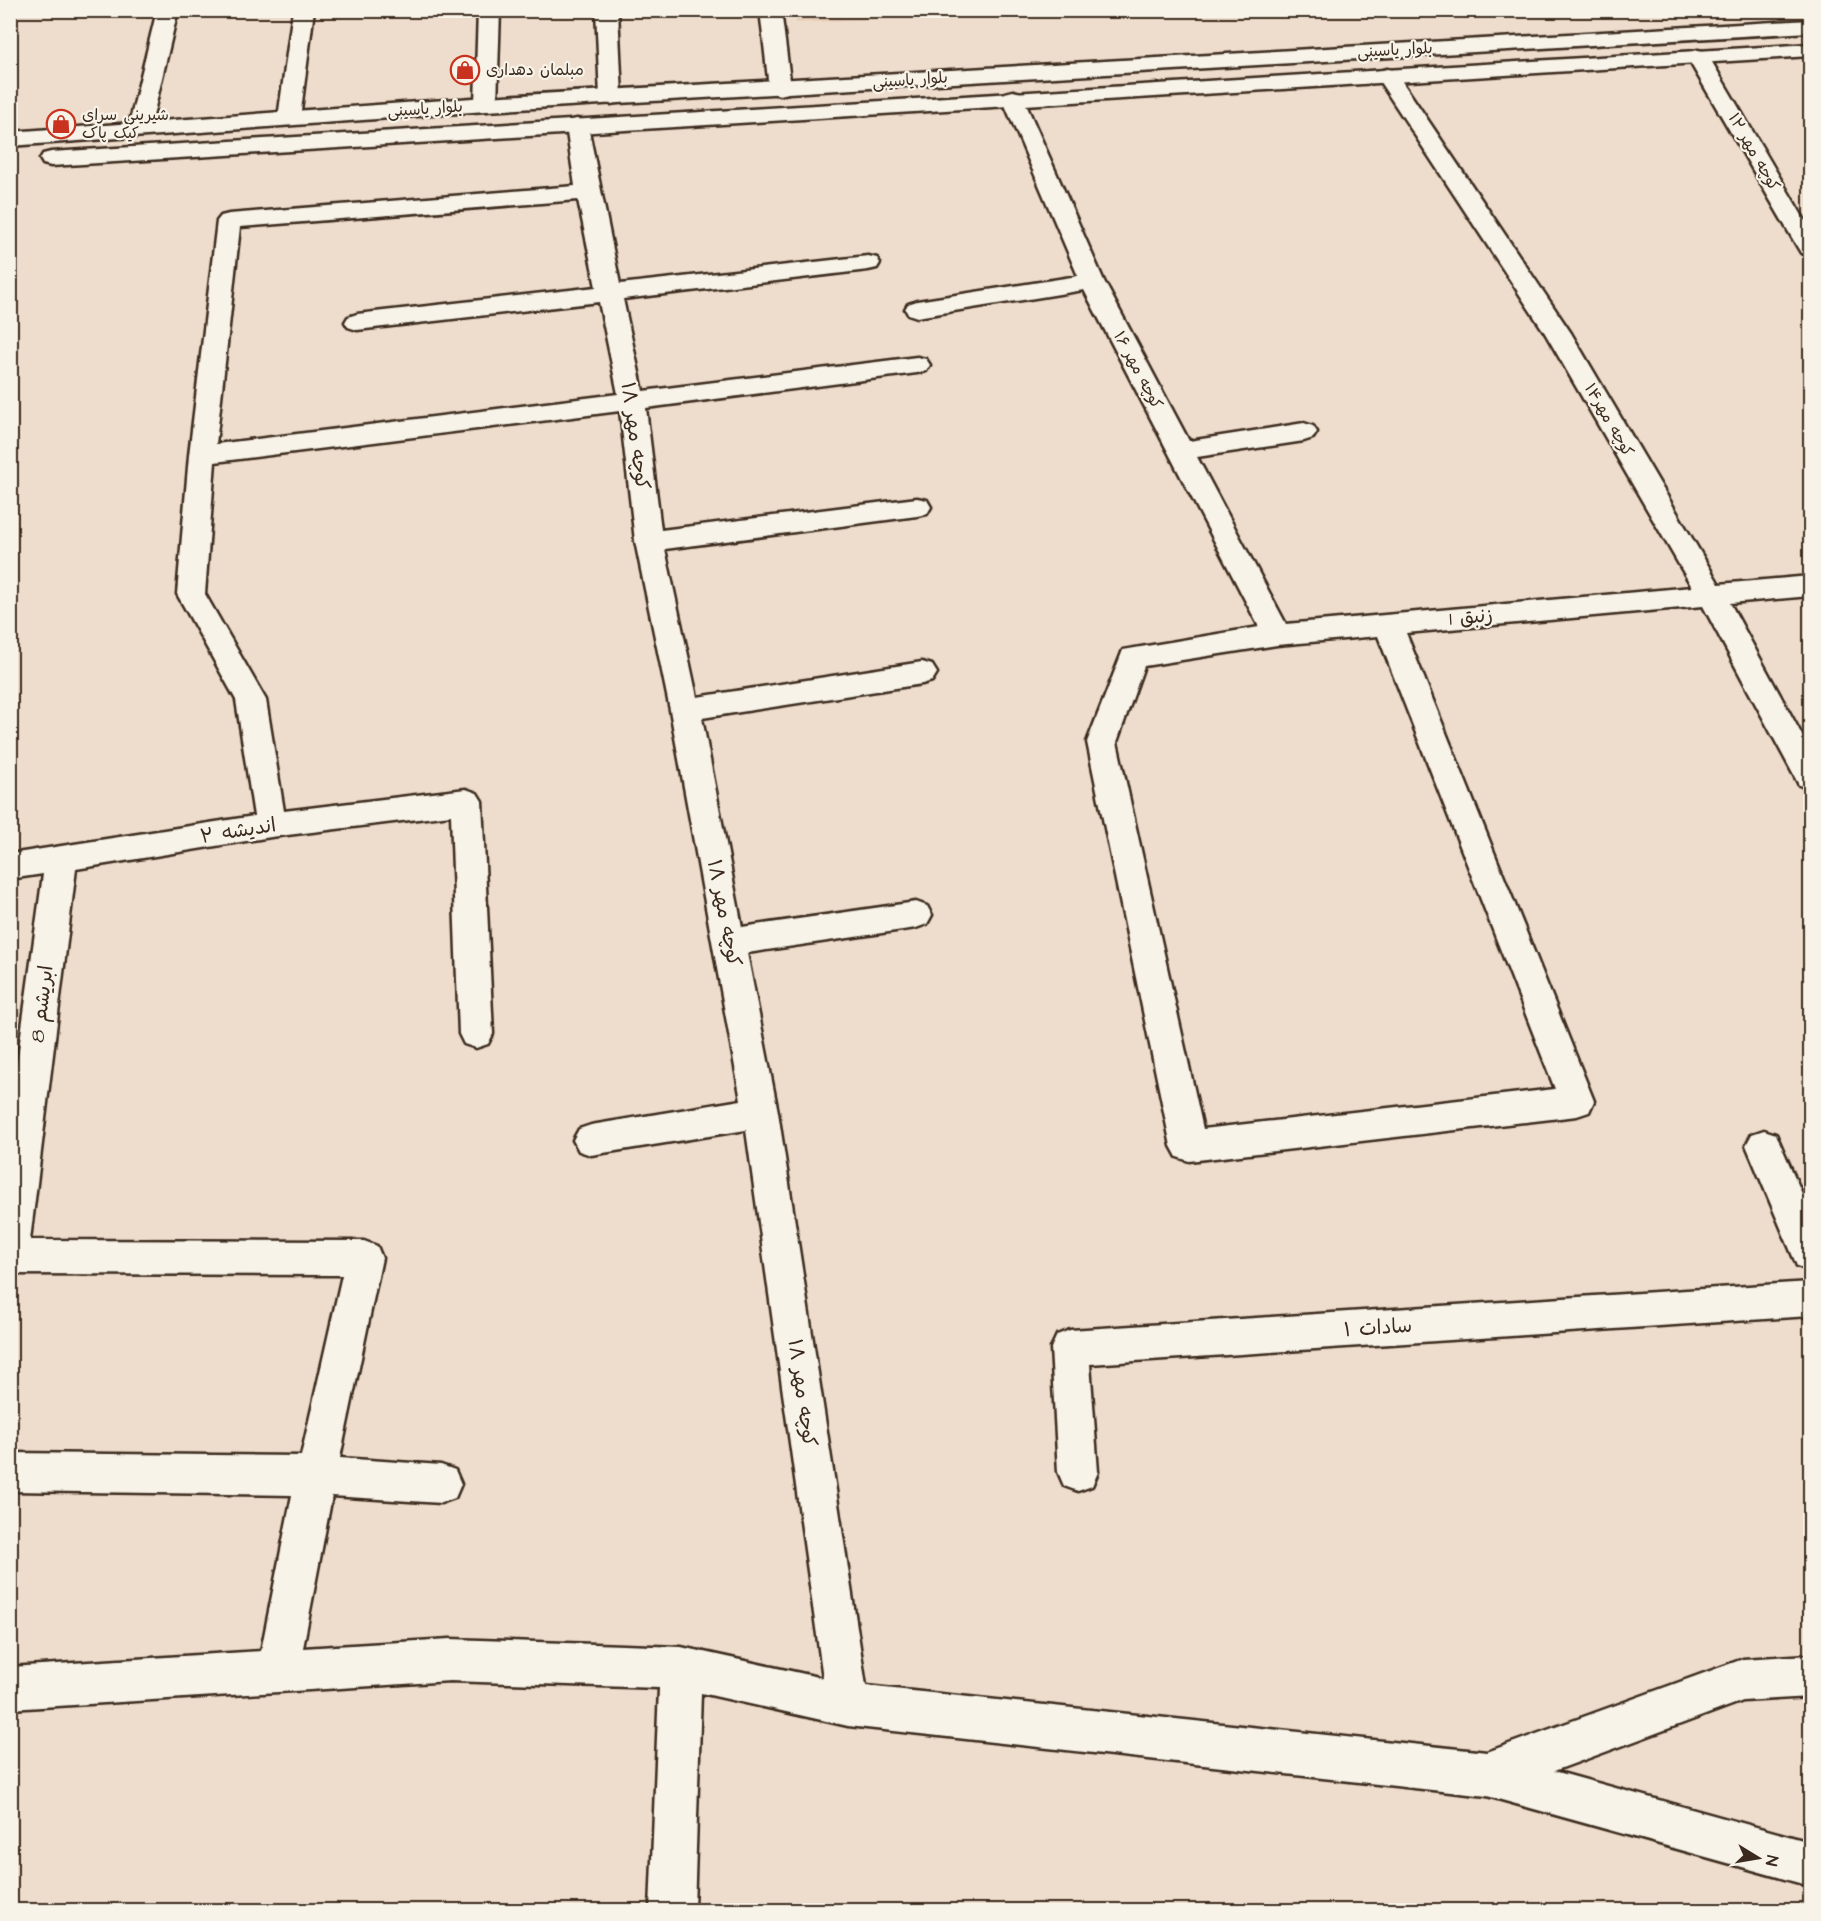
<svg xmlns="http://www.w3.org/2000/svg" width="1821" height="1921" viewBox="0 0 1821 1921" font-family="'Architects Daughter','Playpen Sans Arabic',sans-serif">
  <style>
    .built { fill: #e8ceb9 }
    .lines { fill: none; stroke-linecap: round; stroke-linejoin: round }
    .street-casing { stroke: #3b2a1e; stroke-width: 5 }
    .secondary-casing { stroke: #3b2a1e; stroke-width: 5 }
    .street { fill: #f7f3e8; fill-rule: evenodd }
    .secondary { fill: #f7f3e8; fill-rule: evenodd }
    .labels { text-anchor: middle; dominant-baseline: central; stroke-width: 4.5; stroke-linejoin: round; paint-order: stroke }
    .far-street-label { font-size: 16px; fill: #3b2a1e; stroke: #f7f3e8 }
    .far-poi-label { font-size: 16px; fill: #3b2a1e; stroke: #f7f3e8; text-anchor: start }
    .street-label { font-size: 20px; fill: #3b2a1e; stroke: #f7f3e8 }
  </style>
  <rect width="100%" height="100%" fill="#edc"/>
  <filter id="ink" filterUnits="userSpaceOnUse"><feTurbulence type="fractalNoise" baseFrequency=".0167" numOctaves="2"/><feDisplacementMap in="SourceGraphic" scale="12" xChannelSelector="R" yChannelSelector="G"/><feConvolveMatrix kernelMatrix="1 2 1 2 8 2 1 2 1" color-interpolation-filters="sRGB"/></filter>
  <g filter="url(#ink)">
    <path class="built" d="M795,10H1027V11L796,23Z"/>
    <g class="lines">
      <g class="street-casing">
        <path id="street" d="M157,10H178L150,129L147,134L139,136L131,134L128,129Z
          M293,10H314L300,118L297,123L289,125L281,123L278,118Z
          M478,10H500L497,104L494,109L486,111L478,109L475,104Z
          M596,10H618L622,97L619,102L611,104L603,102L600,97Z
          M760,10H781L791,88L788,93L780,95L772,93L769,88Z
          M1698,50L1706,52L1709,57L1810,229V255L1801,253L1798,248L1687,57L1690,52Z
          M1387,69L1395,71L1571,333L1719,584L1810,576V596L1730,603L1810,750V789L1799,785L1703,606L1406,633L1594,1101L1589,1112L1577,1116L1189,1161L1177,1157L1171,1146L1087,742L1123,650L1259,627L1084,290L917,317L908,314L905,309L908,304L917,301L1078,276L1002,98L1005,93L1013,91L1021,93L1104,281L1189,441L1304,423L1313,426L1317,432L1313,438L1304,441L1197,457L1286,624L1692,587L1545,333L1376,76L1379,71ZM1378,636L1555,1089L1203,1129L1117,742L1144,666L1277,645Z
          M577,119L585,121L588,126L620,284L868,256L877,258L880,263L877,268L868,270L623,299L643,391L917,357L926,359L930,365L926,371L917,373L646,408L661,530L917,498L927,500L931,507L927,514L917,516L665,549L697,697L922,662L932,665L937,673L932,681L922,684L702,718L742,927L916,902L927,906L932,915L927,924L916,928L747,953L778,1112L866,1686L1487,1752L1743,1659L1810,1655V1697L1743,1701L1554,1771L1810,1842V1886L1487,1796L848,1726L701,1693L694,1910H650L659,1688L450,1681L10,1709V1667L261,1651L292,1495L10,1491V1453L301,1456L342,1275L10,1274V1115L43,874L10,879V854L254,816L236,700L177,594L189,455L217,221L221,216L229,214L575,186L566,126L569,121ZM578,200L596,287L357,314L348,317L345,322L348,327L357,330L599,302L618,394L216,444L240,227ZM620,411L635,541L670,710L741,1100L591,1125L579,1129L573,1140L579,1151L591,1155L746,1130L823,1678L681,1647L450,1639L303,1648L332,1496L441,1503L455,1498L461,1484L455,1470L441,1465L340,1458L382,1258L377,1246L364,1241L30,1240L76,869L271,837L451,815L459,1034L464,1044L476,1048L488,1044L493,1034L482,801L477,793L466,789L284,811L266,700L205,594L215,462Z
          M1764,1130L1776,1134L1810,1212V1271L1797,1266L1746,1145L1752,1134Z
          M1810,1282V1316L1090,1364L1098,1472L1092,1486L1078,1491L1064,1486L1058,1472L1051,1348L1057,1335L1070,1330Z"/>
      </g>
      <g class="secondary-casing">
        <path id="secondary" d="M1810,20V32L486,111L10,146V132L486,97Z
          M1810,44V56L51,166L43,164L40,159L43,154L51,152Z"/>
      </g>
      <use href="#street" class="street"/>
      <use href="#secondary" class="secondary"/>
    </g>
  </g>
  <defs>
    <g id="shop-ring" transform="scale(1.5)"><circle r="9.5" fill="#f7f3e8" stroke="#c8321e" stroke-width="1.5"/><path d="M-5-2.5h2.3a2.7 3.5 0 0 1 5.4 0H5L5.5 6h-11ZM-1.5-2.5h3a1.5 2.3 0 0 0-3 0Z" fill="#c8321e"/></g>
  </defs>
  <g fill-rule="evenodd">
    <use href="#shop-ring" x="465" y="70"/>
    <use href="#shop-ring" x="61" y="124"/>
  </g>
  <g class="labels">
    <g class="far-street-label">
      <text transform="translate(1395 50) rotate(-3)">بلوار یاسینی</text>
      <text transform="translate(910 80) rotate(-4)">بلوار یاسینی</text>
      <text transform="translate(425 109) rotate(-4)">بلوار یاسینی</text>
      <text transform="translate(1754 152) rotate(60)">کوچه مهر ۱۲</text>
      <text transform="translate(1138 370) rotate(62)">کوچه مهر ۱۶</text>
      <text transform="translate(1609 420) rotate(60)">کوچه مهر۱۴</text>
    </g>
    <g class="far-poi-label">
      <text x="486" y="70">مبلمان دهداری</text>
      <text x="82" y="115">شیرینی سرای<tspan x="82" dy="18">کیک پاک</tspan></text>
    </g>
    <g class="street-label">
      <text transform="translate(635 436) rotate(82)">کوچه مهر ۱۸</text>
      <text transform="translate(1471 617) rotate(-5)">زنبق 1</text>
      <text transform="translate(238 831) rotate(-9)">اندیشه ۲</text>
      <text transform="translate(724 913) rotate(79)">کوچه مهر ۱۸</text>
      <text transform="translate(42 1004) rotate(-83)">ابریشم 8</text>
      <text transform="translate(1378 1328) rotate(-4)">سادات ۱</text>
      <text transform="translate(802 1393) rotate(82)">کوچه مهر ۱۸</text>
    </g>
  </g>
  <rect width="1821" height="1921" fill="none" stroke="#f7f3e8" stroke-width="36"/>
  <rect x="18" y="18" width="1785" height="1885" fill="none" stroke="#3b2a1e" stroke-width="2" filter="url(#ink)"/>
  <g transform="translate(1758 1858) rotate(101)" stroke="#f7f3e8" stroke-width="4.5" paint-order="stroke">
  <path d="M0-4.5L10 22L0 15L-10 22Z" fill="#3b2a1e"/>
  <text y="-9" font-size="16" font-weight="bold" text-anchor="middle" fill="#3b2a1e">N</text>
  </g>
</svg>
